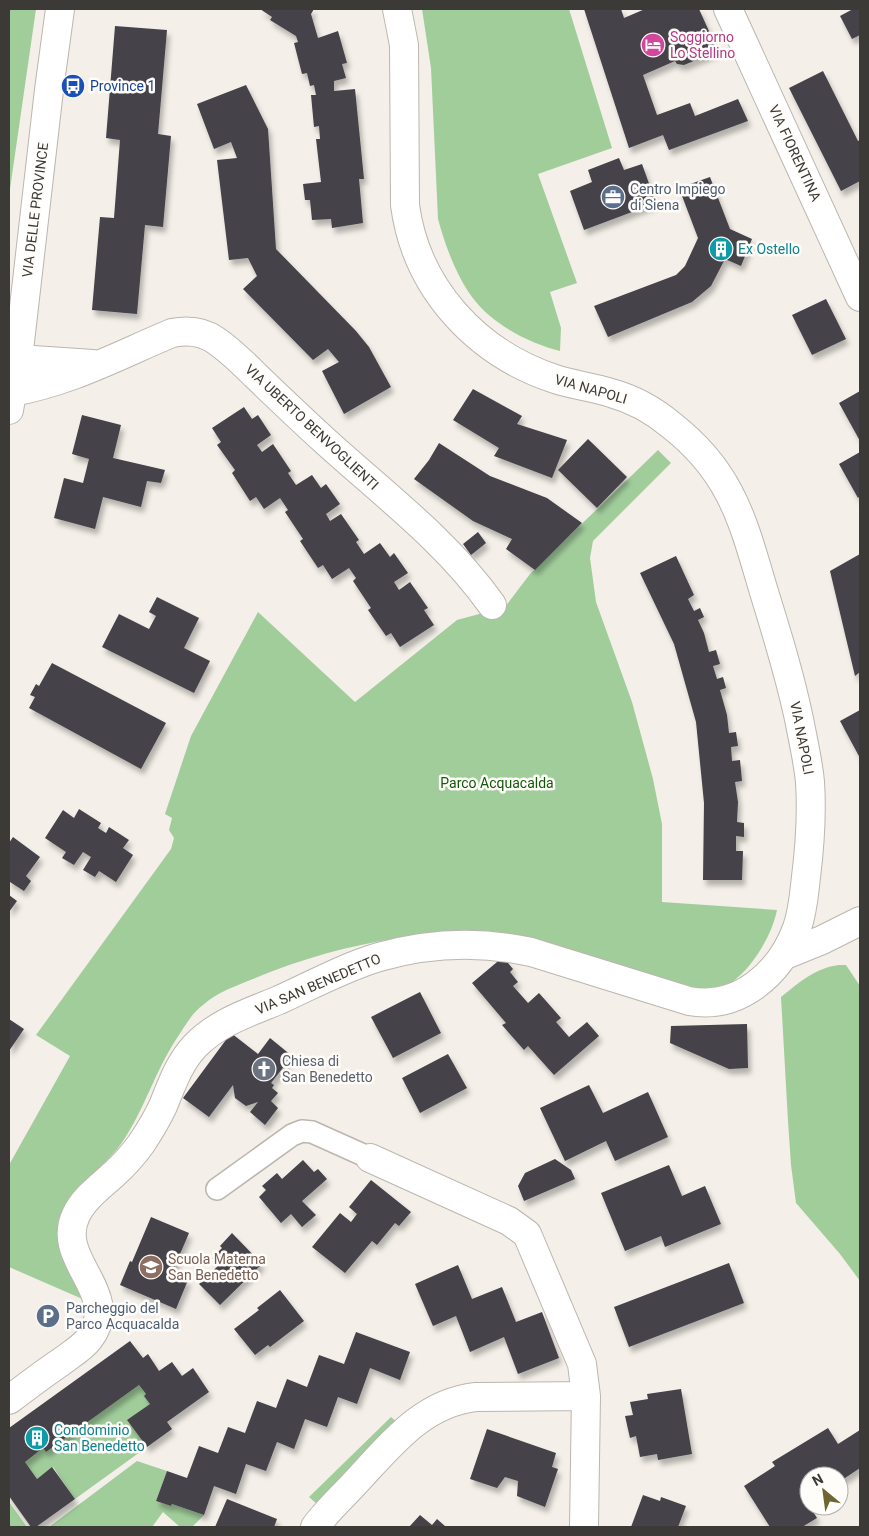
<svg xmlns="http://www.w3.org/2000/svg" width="869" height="1536" viewBox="0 0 869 1536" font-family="Roboto,sans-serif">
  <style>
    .green { fill: #a1cd9b }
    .building { fill: #444248; filter: url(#shadow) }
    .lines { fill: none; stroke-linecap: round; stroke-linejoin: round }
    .pedestrian-casing { stroke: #bbb6af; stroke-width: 24 }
    .minor-casing { stroke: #bbb6af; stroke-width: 30 }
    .secondary-casing { stroke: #bbb6af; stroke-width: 30 }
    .primary-casing { stroke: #bbb6af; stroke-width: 30 }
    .pedestrian { stroke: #fff; stroke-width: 21 }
    .minor { stroke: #fff; stroke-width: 28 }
    .secondary { stroke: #fff; stroke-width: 28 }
    .primary { stroke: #fff; stroke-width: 28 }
    .labels { text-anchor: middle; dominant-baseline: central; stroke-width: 5; stroke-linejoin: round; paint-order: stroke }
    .hotel-label { font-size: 14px; fill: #b23c85; stroke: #fffdfa; text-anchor: start }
    .transit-label { font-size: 14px; fill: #164399; stroke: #fffdfa; text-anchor: start }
    .street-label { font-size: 14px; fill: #3c3a37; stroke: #fffdfa }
    .service-label { font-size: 14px; fill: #4e5e75; stroke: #fffdfa; text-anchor: start }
    .culture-label { font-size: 14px; fill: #0d838f; stroke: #fffdfa; text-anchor: start }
    .park-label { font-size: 14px; fill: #115906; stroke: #fffdfa }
    .worship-label { font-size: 14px; fill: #5b616d; stroke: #fffdfa; text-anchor: start }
    .education-label { font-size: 14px; fill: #785e54; stroke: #fffdfa; text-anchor: start }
  </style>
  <defs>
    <filter id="shadow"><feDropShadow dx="3" dy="5.5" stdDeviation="2.5" flood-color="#0004"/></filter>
  </defs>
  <rect width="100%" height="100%" fill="#f4efe8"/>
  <path class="green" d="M9,9H36L9,196Z
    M422,9H569L612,148L538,174L577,283L550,292L561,328L560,351C528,343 492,324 472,297C456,275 445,245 438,219L431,68Z
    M658,450L671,463L593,541L590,558L596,602L632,702L653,779L662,824V902L777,910C772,935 753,967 732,982C727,987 718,989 711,992L398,938C348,946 300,959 253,979C236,986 217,992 203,1005C192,1013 185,1026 177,1038C155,1071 144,1111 121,1144C101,1172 60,1195 59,1232L87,1301L9,1267V1165L70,1056L36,1035L171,849L174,838L169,830L172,818L165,814L191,736L258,612L355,702L457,620L505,607L530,574Z
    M839,965H846L860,986V1281L840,1254L796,1203L791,1165L788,1121L781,997C800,982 815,968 839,965Z
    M139,1385L146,1394L150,1404L128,1421L147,1447L75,1499L53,1467L37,1479L25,1462L43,1448L46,1452Z
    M391,1417L398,1423L317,1504L309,1497Z
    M137,1461L167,1471L156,1501L171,1506L172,1504L204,1515L192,1527H180L163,1512L152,1527H49Z
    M9,1502L27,1527H9Z"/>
  <path class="building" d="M260,9H314L311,14L318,38L338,31L347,63L342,64L346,78L334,81V91L355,89L364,179H359L363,223L332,228L331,219L312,220L310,200H305L303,184L321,182L316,139H320L319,126L314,127L311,95H316L314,85L310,86L307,73L302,74L294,43L298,42L296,36L270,20L272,17Z
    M584,9H621L624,18L645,9H699L718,51L684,65L677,64L675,61L643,75L657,115L690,103L695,116L738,99L748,121L669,150L663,135L629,148Z
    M853,9H860V35L852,39L840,16Z
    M115,26L167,30L158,134L171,136L163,227L145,225L137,314L92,310L100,217L114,218L120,140L106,138Z
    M823,71L858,141L860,140V181L841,191L789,88Z
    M246,85L268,129L276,249L356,331L369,347L391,387L344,414L322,371L339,362L328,349L313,360L243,289L257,276L248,258L229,260L217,160L237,158L231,142L214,149L197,104Z
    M619,158L624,170L642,164L656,203L584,230L570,191L592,182L588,170Z
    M710,177L730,229L752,239L741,266L725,259L711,286L692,302L608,337L594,306L676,275L685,266L698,238L679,188Z
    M826,299L846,339L812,355L792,315Z
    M473,389L522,416L517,424L567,440L552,478L494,456L499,448L453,420Z
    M860,391V441L839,403Z
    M244,407L252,419L258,415L271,435L257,445L262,452L273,444L291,471L288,473L296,485L312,475L321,488L326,484L340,504L326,514L330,521L341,514L359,540L356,542L364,554L380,543L390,557L394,553L408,573L394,582L399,590L410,582L428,608L424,610L434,625L400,647L391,633L386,636L368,610L371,608L353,581L356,578L349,568L332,579L323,565L318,568L300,541L303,539L285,512L288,510L280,498L264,509L256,497L250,501L232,473L235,470L217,445L221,442L212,428Z
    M82,415L121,425L113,458L165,470L161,483L147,481L141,507L103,497L95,529L54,518L64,478L83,483L89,459L72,454Z
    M588,439L627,477L597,508L558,470Z
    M439,443L490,476L547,498L582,523L535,570L506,549L512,539L473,521L414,479L429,460Z
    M860,452V496L858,498L839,464Z
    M478,532L486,543L471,555L463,544Z
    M860,554V672L855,676L830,571Z
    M676,556L694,595L688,599L694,611L700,608L704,617L698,620L704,633L709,652L716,650L720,664L713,666L717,679L723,677L726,688L720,690L727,715L729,733L736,732L738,746L731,747L732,761L740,760L742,781L735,782L738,802L737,822L744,823V837L736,836V851H743L742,880H703L704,803L696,722L674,644L640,573Z
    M157,597L199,618L184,648L210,661L194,693L102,647L119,614L149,629L156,616L149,612Z
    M52,663L166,723L141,769L29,708L35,697L30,695L36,684L39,686Z
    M860,710V758L840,721Z
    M79,809L101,823L98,828L106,833L109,827L129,840L123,848L133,855L116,882L99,871L95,877L83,870L91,857L83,852L74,865L62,858L66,852L45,838L63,810L74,818Z
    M13,837L40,857L26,876L31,881L24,891L10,882L9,883V843Z
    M9,895L17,901L9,912Z
    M503,957L513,969L510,972L518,982L513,986L528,1003L539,993L561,1018L556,1022L569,1037L587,1022L599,1036L554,1075L528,1046L524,1050L502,1025L506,1023L472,983Z
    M420,992L441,1033L393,1058L371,1017Z
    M9,1019L24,1029L9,1051Z
    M747,1024L748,1068L729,1069L670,1043L671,1026Z
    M231,1033L258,1054L270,1038L292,1056L271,1083L274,1085L272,1088L278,1093L271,1101L278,1108L265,1125L250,1112L258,1102L246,1106L235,1098L233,1085L209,1117L183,1098Z
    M448,1054L467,1088L420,1113L402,1078Z
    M589,1085L603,1113L648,1092L668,1137L615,1161L606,1141L565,1161L540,1108Z
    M555,1159L571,1170L575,1179L524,1201L518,1186L525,1173Z
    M303,1160L314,1172L318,1169L327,1179L302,1201L316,1215L302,1227L291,1214L281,1223L259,1197L266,1190L262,1186L277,1173L282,1179Z
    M669,1165L682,1196L705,1186L721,1224L665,1247L661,1236L625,1251L601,1193Z
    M371,1180L411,1212L399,1226L395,1223L377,1245L372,1241L345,1273L312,1247L340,1213L351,1222L357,1214L349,1207Z
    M151,1217L189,1233L172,1273L188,1280L176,1309L120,1285L130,1261L132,1262Z
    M232,1233L262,1264L220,1305L199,1284L219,1265L212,1258L222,1248L220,1246Z
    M729,1263L744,1303L629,1347L614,1307Z
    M458,1265L472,1299L502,1287L516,1322L542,1312L559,1358L518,1374L504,1337L470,1352L456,1316L433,1326L415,1284Z
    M280,1290L304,1321L270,1347L268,1345L255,1355L234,1329L259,1310L257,1308Z
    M356,1332L410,1352L400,1380L370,1368L357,1404L338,1397L327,1427L305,1419L294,1449L277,1442L266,1471L246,1464L236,1494L214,1486L204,1515L172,1504L171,1506L156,1501L167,1471L187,1478L199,1446L218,1453L228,1427L245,1433L257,1401L276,1408L287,1379L307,1387L319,1355L344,1364Z
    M130,1341L143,1358L148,1354L159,1371L172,1362L182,1376L193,1368L209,1392L167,1422L172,1429L147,1447L127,1420L150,1404L144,1396L146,1394L139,1385L46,1452L43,1448L25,1462L37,1479L52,1467L75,1499L36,1527H31L9,1496V1428Z
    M681,1389L692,1454L658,1460L657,1454L640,1457L636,1436L630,1438L625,1416L633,1415L630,1402L648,1399L647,1394Z
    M828,1428L838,1444L860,1430V1468L839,1482V1476H809V1501L807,1502L817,1518L802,1527H770L744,1486L775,1466L772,1462Z
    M487,1429L556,1453L552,1467L558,1469L545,1507L517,1496L518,1481L505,1477L497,1488L470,1479Z
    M643,1495L660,1501L661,1497L686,1506L678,1527H631Z
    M227,1499L277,1519L274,1527H215Z
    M420,1515L432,1525L437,1519L446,1527H409Z"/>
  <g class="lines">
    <g class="pedestrian-casing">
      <path id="pedestrian" d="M217,1189L292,1135L302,1131L312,1132L370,1158"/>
    </g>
    <g class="minor-casing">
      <path id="minor" d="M18,359L93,364
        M12,392C70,382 119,355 172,333C187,330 202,331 215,340C230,350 243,363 255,375C278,397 301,419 324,440C382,493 446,540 492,605
        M785,955L822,940L860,921
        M370,1158L509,1221L527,1234L582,1364L586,1396L584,1527
        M9,1400C26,1387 43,1374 61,1362C70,1355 82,1348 89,1339C124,1293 54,1261 76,1215C84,1198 101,1186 114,1174C124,1165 133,1155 141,1144C149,1132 157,1119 163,1106C172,1084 179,1063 195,1046C218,1022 250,1012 279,1000C312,985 345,967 379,957C428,943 481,941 531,952L689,1001C739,1010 780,974 797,928C803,911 804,894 806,877C810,845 812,813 810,782C808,761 803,740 799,719C790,676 777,634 764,592C754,559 745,523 729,493C715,466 694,443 671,425C653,410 633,399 611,393C592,387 573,385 555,379C476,353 416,288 405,205L404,45L397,9
        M315,1527C326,1512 341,1498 354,1484C389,1447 421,1403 476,1397L586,1396"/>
    </g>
    <g class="secondary-casing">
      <path id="secondary" d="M728,9L860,297"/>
    </g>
    <g class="primary-casing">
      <path id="primary" d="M9,410L18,359L49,90L60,9"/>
    </g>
    <use href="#pedestrian" class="pedestrian"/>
    <use href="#minor" class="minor"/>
    <use href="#secondary" class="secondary"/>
    <use href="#primary" class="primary"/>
  </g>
  <defs>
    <g id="hotel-disc" transform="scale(1.25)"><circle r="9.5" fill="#d1479c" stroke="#fffdfa"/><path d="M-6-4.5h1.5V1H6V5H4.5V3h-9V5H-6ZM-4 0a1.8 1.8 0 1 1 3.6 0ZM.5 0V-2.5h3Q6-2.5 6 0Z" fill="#fff"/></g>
    <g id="bus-disc" transform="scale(1.25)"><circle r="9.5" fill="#1a4fb4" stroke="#fffdfa"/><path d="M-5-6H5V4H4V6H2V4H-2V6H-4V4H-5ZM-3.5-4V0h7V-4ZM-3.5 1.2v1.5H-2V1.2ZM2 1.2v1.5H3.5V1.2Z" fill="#fff"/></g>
    <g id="office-disc" transform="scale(1.25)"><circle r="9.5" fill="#5c6f8a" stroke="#fffdfa"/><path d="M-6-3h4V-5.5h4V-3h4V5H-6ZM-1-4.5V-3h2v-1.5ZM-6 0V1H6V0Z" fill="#fff"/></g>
    <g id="building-disc" transform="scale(1.25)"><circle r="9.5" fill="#0f9aa8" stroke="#fffdfa"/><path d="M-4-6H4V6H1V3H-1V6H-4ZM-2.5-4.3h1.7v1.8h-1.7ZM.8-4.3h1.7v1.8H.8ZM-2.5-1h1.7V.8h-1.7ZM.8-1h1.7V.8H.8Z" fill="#fff"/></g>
    <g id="church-disc" transform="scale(1.25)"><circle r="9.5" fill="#6b7280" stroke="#fffdfa"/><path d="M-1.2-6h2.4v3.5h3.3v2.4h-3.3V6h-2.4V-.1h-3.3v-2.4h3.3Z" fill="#fff"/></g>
    <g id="school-disc" transform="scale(1.25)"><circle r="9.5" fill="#8d6e63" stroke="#fffdfa"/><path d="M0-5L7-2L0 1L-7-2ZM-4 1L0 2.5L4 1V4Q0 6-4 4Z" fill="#fff"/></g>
    <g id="parking-disc" transform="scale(1.25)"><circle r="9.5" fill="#5c6f8a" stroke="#fffdfa"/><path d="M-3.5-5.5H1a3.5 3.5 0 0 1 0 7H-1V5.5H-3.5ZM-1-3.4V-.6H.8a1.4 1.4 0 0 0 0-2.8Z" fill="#fff"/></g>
  </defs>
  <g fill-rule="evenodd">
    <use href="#hotel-disc" x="653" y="45"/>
    <use href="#bus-disc" x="73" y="86"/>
    <use href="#office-disc" x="613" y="197"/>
    <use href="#building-disc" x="721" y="249"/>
    <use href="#church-disc" x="264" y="1069"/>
    <use href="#school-disc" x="151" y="1267"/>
    <use href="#parking-disc" x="48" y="1316"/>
    <use href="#building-disc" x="37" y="1438"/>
  </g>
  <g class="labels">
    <g class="hotel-label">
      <text x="670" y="37">Soggiorno<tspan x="670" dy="16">Lo Stellino</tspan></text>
    </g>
    <g class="transit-label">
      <text x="90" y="86">Province 1</text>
    </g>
    <g class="street-label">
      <text transform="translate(795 153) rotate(65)">VIA FIORENTINA</text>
      <text transform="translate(35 210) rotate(-83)">VIA DELLE PROVINCE</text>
      <text transform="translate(591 389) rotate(16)">VIA NAPOLI</text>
      <text transform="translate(312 427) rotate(43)">VIA UBERTO BENVOGLIENTI</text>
      <text transform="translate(802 738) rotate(79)">VIA NAPOLI</text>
      <text transform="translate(318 984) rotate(-23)">VIA SAN BENEDETTO</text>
    </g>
    <g class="service-label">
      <text x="630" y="189">Centro Impiego<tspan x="630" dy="16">di Siena</tspan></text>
      <text x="66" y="1308">Parcheggio del<tspan x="66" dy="16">Parco Acquacalda</tspan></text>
    </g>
    <g class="culture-label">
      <text x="738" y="249">Ex Ostello</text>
      <text x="54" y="1430">Condominio<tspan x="54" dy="16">San Benedetto</tspan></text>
    </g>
    <g class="park-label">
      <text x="497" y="783">Parco Acquacalda</text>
    </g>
    <g class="worship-label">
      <text x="282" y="1061">Chiesa di<tspan x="282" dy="16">San Benedetto</tspan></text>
    </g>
    <g class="education-label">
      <text x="168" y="1259">Scuola Materna<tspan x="168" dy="16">San Benedetto</tspan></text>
    </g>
  </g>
  <rect width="869" height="1536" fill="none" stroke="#3c3a37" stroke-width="20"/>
  <g transform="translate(824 1491) rotate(331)"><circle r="24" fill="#fffdfa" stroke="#b1afac"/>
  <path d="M0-4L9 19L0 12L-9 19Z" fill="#6f6532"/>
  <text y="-8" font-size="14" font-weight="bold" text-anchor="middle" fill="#3c3a37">N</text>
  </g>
</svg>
